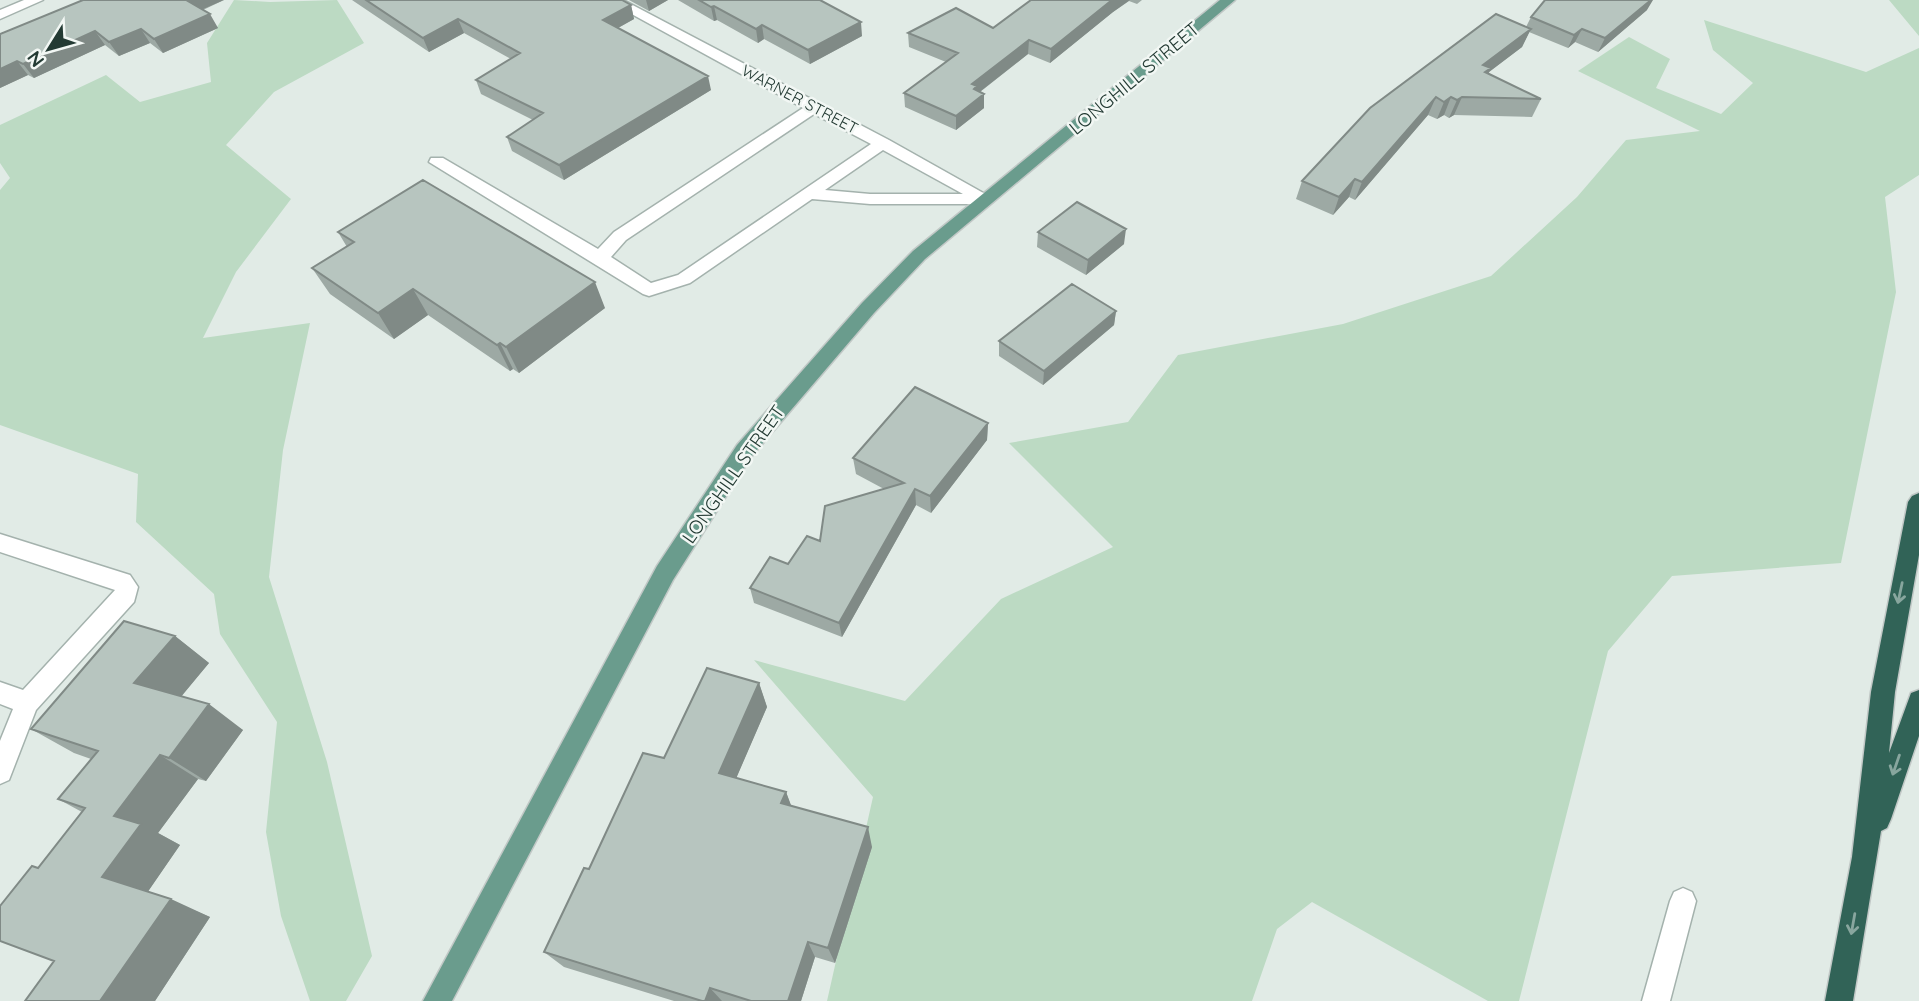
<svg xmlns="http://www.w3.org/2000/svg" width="1919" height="1001" viewBox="0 0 1919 1001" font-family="Quicksand,sans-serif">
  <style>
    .green { fill: #bcdac3 }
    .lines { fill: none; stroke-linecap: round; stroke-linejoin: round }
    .minor-casing { stroke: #a4b2ad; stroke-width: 3 }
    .major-casing { stroke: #c1c8c6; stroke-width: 3 }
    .highway-casing { stroke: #c1c8c6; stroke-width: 3 }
    .minor { fill: #fff; fill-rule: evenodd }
    .major { fill: #6a9c8d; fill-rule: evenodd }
    .highway { fill: #316357; fill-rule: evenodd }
    .wall { fill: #9da9a4 }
    .shaded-wall { fill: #808a86 }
    .building { fill: #b7c5bf; stroke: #808a86; stroke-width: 2 }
    .oneway { stroke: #88a69e }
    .labels { text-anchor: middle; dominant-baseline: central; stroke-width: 5; stroke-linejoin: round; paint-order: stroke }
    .far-street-label { font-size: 16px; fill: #233a33; stroke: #f2f7f4 }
    .street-label { font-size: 19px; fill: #233a33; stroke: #f2f7f4 }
  </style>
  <rect width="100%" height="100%" fill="#e1ebe6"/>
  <path class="green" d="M234,0L270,2L337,0L364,43L274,92L226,145L291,199L236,272L203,338L310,323L283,450L269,577L327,762L372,956L346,1001H310L281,916L266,832L277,722L220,634L214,594L136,522L138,474L0,425V190L10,178L0,163V125L106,75L140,102L211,82L207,43Z
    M1889,0H1919V36Z
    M1704,20L1866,72L1919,48V175L1885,197L1896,292L1841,563L1672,576L1608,651L1519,1001H1488L1312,902L1277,929L1252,1001H827L873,797L754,660L905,701L1001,599L1113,547L1009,443L1128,422L1178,355L1343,324L1491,276L1577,197L1626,140L1700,131L1578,71L1629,37L1670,59L1656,88L1721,114L1753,83L1713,50Z"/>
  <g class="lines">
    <g class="minor-casing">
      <path id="minor" d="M24,0H43L0,19V10Z
        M606,0H623L889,140L994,199L986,204H870L812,199L690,283L649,296L643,294L429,162L431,158H443L598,249L614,232L803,108ZM814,114L871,144L678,275L651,283L611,257L626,240ZM883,150L963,194H870L825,190Z
        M0,534L130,575L138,587L134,602L36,710L9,780L0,784V741L13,709L0,704V682L23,690L115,590L0,552Z
        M1683,888L1692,892L1696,901L1670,1001H1642L1670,901L1674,892Z"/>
    </g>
    <g class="major-casing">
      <path id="major" d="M1220,0H1235L925,259L874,313L751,457L673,580L452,1001H423L657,566L737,445L862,303L913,251Z"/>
    </g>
    <g class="highway-casing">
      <path id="highway" d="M1919,493V555L1895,692L1889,753L1911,693L1919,690V736L1891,819L1887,828L1881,831L1853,1001H1825L1852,857L1871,692L1908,502L1912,496Z"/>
    </g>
    <use href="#minor" class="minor"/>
    <use href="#major" class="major"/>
    <use href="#highway" class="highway"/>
  </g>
  <path class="wall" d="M224,0L203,10L218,28L163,53L150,43L119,56L105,45L34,78L28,75L0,88V34Z
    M352,0H622L631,5L634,19L618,28L711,90L564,180L512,151L507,137L533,120L481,94L476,80L511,59L464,33L429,52Z
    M629,0H668L649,11Z
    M678,0H820L862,36L810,64L764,39L758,43L717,20L714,21Z
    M1031,0H1142L1137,4L1129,1L1113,12L1050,63L1028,54L980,92L984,108L956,130L905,107L904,93L946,62L909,47L908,33L993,28Z
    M1647,10L1598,52L1575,42L1568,48L1529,32L1522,47L1489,72L1488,74L1541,99L1532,117L1454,115L1449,118L1444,115L1437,119L1428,115L1355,200L1349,197L1333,215L1296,199L1302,181L1526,27L1531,17Z
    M338,232L605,308L519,373L513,369L510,371L428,315L394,339L330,294L312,268L347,247Z
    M1038,232L1124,244L1086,275L1037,247Z
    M1116,311L1114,325L1043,385L999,356V341Z
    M988,423L987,440L931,513L916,505L842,637L754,603L750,588L788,564L820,541L884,489L856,474L853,458Z
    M175,636L209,663L181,696L243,730L206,781L198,779L158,833L180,845L148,891L210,917L155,1001H25L54,961L38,868L82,812L58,799L91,759L74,753L31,729Z
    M759,683L767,707L736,778L786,792L791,806L872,847L835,963L815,957L801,1001H674L564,967L544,952L589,869L664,758Z"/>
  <path class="shaded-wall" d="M186,0H224L194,13Z
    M646,0H668L649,11Z
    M1112,0H1130L1113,12L1050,63L1051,49Z
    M1651,0H1653L1647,10L1598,52L1605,38Z
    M631,5L634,19L607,34L603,20Z
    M714,6L717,20L714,21L711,7Z
    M210,14L218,28L163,53L154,39Z
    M458,19L464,33L429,52L423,38Z
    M861,22L862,36L810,64L808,50Z
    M762,25L764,39L758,43L756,29Z
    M141,29L150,43L119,56L109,42Z
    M1531,29L1522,47L1489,72L1483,86V65Z
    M1582,29L1575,42L1568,48L1574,35Z
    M95,31L105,45L34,78L23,64Z
    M1029,40L1028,54L977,94H984V108L956,130V116L972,84Z
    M17,61L28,75L0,88V69Z
    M708,76L711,90L564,180L559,165Z
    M1436,97L1428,115L1355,200L1362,182Z
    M1451,97L1444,115L1437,119L1444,102Z
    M1462,97L1454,115L1449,118L1457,100Z
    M1355,179L1349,197L1333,215L1339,197Z
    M1126,229L1124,244L1086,275L1088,260Z
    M595,282L605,308L519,373L506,347Z
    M413,289L428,315L394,339L378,313Z
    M1116,311L1114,325L1043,385L1044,371Z
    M500,343L513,369L510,371L497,345Z
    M988,423L987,440L931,513L930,496Z
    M915,489L916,505L842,637L839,623Z
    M175,636L209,663L171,709L134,683Z
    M759,683L767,707L729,795L719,773Z
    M209,704L243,730L206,781L169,758Z
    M160,755L198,779L158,833L180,845L145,896L102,877L114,816Z
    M786,792L794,813L781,803Z
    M868,827L872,847L835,963L828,948Z
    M171,899L210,917L155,1001H100Z
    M808,942L815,957L801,1001H788Z
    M710,988L722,1001H705Z"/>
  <path class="building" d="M83,0H186L210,14L154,39L141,29L109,42L95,31L23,64L17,61L0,69V34Z
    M366,0H622L631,5L603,20L708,76L559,165L507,137L543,113L476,80L520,53L458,19L423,38Z
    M699,0H820L861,22L808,50L762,25L756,29L714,6L711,7Z
    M1031,0H1112L1051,49L1029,40L972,84L977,86L974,89L984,94L956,116L904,93L958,53L908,33L956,8L993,28Z
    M1545,0H1651L1605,38L1582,29L1574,35L1531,17Z
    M1496,14L1531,29L1483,65L1491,68L1485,72L1541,99L1462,97L1457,100L1451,97L1444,102L1436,97L1362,182L1355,179L1339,197L1302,181L1370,108Z
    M423,180L595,282L506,347L500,343L497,345L413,289L378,313L312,268L354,242L338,232Z
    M1077,202L1126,229L1088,260L1038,232Z
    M1072,284L1116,311L1044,371L999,341Z
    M915,387L988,423L930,496L915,489L839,623L750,588L770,557L788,564L807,536L820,541L825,506L904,483L853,458Z
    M124,621L175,636L134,683L209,704L169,758L160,755L114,816L141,824L102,877L171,899L100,1001H25L54,961L0,941V906L32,866L38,868L85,808L58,799L98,751L31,729Z
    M707,668L759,683L719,773L786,792L781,803L868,827L828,948L808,942L788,1001H751L710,988L705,1001H702L544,952L584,868L589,869L643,753L664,758Z"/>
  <defs><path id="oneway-shaft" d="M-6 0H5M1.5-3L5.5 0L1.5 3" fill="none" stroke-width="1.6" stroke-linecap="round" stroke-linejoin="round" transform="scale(1.75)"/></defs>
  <g class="oneway">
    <use href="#oneway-shaft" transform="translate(1900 593) rotate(102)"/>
    <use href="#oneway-shaft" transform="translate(1896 765) rotate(109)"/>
    <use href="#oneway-shaft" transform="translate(1853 924) rotate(100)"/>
  </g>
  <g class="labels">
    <g class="far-street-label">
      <text transform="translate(800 99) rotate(28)">WARNER STREET</text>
    </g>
    <g class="street-label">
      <text transform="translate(1134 78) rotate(-40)">LONGHILL STREET</text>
      <text transform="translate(733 474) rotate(-55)">LONGHILL STREET</text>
    </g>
  </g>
  <g transform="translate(49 49) rotate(233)" stroke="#f2f7f4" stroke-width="5" paint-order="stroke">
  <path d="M0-5L12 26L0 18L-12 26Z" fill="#233a33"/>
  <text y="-10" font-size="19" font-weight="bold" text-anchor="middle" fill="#233a33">N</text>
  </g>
</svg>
